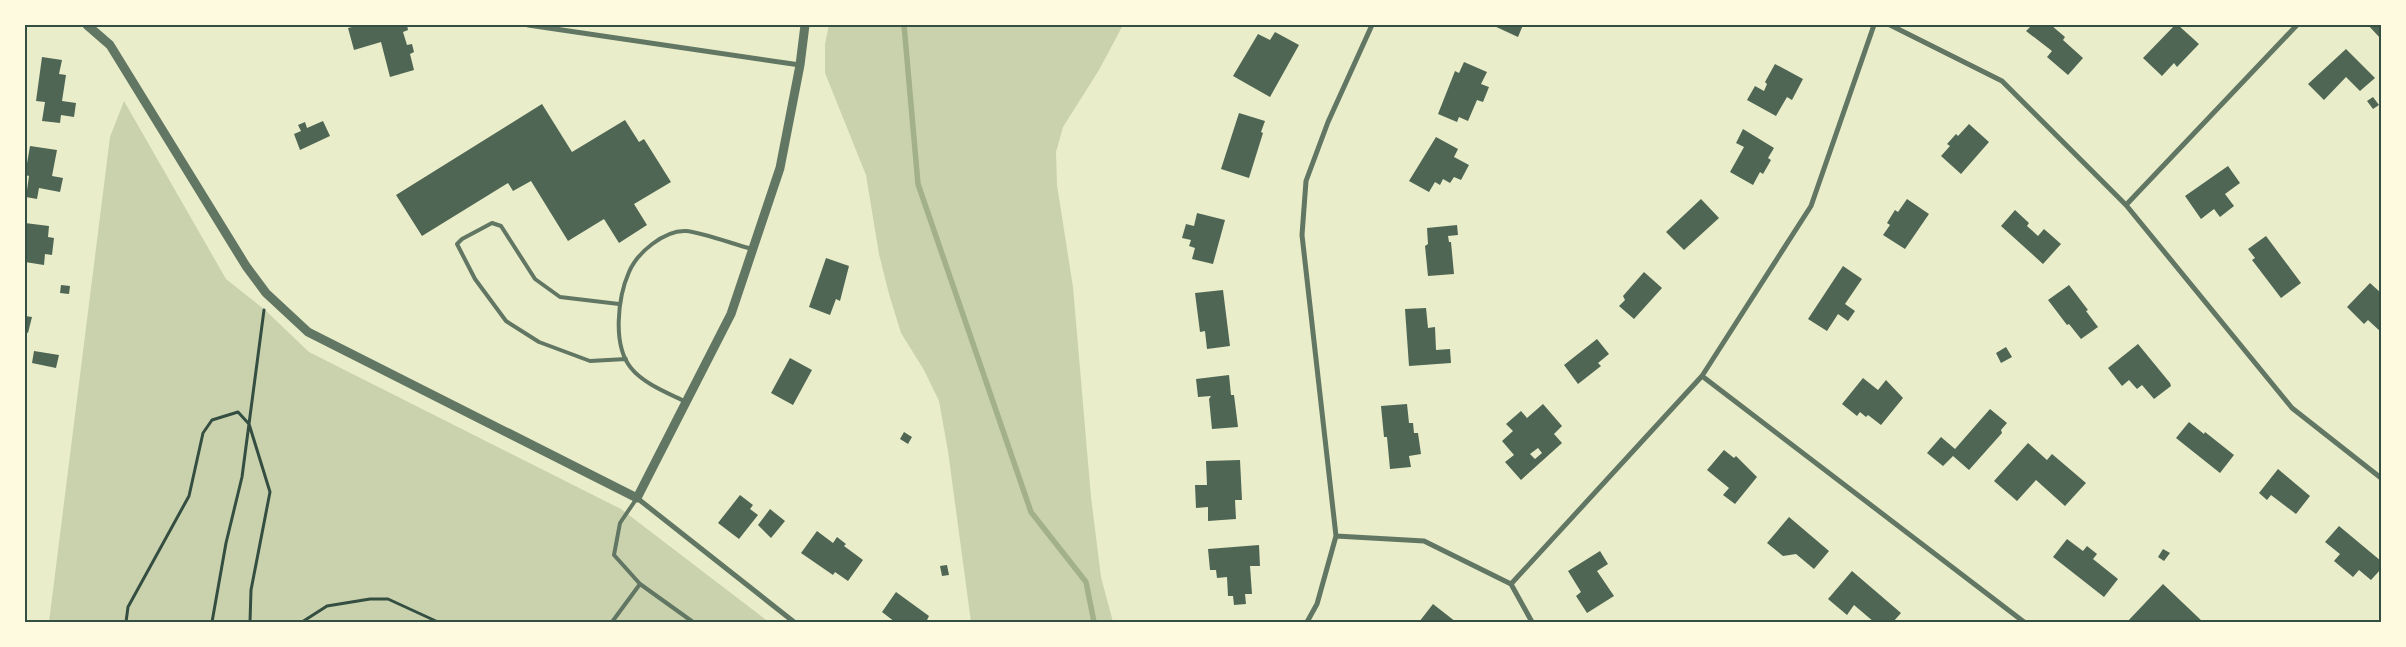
<svg xmlns="http://www.w3.org/2000/svg" width="2406" height="647" viewBox="0 0 2406 647" font-family="'Golos Text',sans-serif">
  <style>
    .green { fill: #cad2ad }
    .lines { fill: none; stroke-linecap: round; stroke-linejoin: round }
    .stream { stroke: #a3b18a; stroke-width: 5.5 }
    .building { fill: #4f6655; fill-rule: evenodd }
    .path { stroke: #344e41; stroke-width: 3 }
    .service { stroke: #617663; stroke-width: 4 }
    .minor { stroke: #617663; stroke-width: 5 }
    .tertiary { stroke: #617663; stroke-width: 9 }
    .neatline { fill: none; stroke: #344e41; stroke-width: 2 }
  </style>
  <rect width="100%" height="100%" fill="#e9edc9"/>
  <path class="green" d="M829,25H1123L1099,70L1063,127L1056,152L1057,185L1073,287L1091,497L1101,577L1113,622H971L948,451L939,401L924,370L901,333L889,294L879,254L866,175L825,73V44Z
    M124,101L226,279L265,310L309,352L621,509L769,622H49L110,137Z"/>
  <g class="lines">
    <path class="stream" d="M904,25L918,184L1031,512L1086,582L1094,622"/>
  </g>
  <path class="building" d="M360,25H369V27L376,25H407L408,30L403,32L407,45L412,44L414,52L410,54L414,70L390,77L381,42L354,50L348,28Z
    M1492,25H1523L1518,37Z
    M2032,25H2051L2065,37L2063,40L2083,58L2068,75L2047,57L2052,51L2026,31Z
    M2175,25H2178L2199,44L2177,67L2174,63L2162,76L2143,58Z
    M2368,25H2381V39Z
    M1275,32L1299,45L1270,97L1233,76L1258,34L1270,40Z
    M2346,49L2375,78L2360,91L2346,77L2324,100L2308,84Z
    M42,57L62,60L59,74L66,75L62,101L76,103L74,117L61,115L60,123L42,121L45,102L36,101Z
    M1464,62L1487,72L1481,84L1489,87L1483,102L1477,100L1468,121L1459,117L1457,122L1438,114L1455,71L1459,73Z
    M1775,64L1803,79L1792,100L1787,97L1776,116L1747,100L1755,86L1764,91L1767,84L1765,82Z
    M2373,97L2379,105L2373,109L2367,101Z
    M542,104L572,152L625,120L639,142L644,139L671,182L634,204L647,225L619,243L604,219L568,241L531,181L513,191L508,183L422,236L396,195Z
    M1239,113L1265,121L1261,132L1263,133L1249,178L1221,169Z
    M323,121L330,136L300,150L294,134L301,131L298,125L305,122L307,128Z
    M1969,124L1989,142L1961,174L1941,156L1950,146L1947,144L1956,134L1958,136Z
    M1743,129L1774,148L1768,158L1771,160L1763,174L1760,172L1753,185L1730,172L1744,147L1736,143Z
    M1436,137L1458,149L1454,157L1469,165L1461,180L1454,177L1450,183L1443,179L1440,185L1435,182L1429,192L1409,181Z
    M30,146L57,150L52,176L63,178L60,192L39,188L37,199L26,197L29,176L25,175Z
    M2228,166L2240,183L2225,194L2234,206L2220,217L2214,209L2201,219L2185,196Z
    M1701,199L1719,218L1684,250L1666,232Z
    M1907,199L1929,214L1905,249L1883,235L1890,225L1887,223L1895,210L1898,212Z
    M2015,210L2029,223L2027,226L2038,236L2044,229L2061,244L2043,264L2001,226Z
    M1197,213L1225,220L1213,264L1192,259L1195,248L1189,246L1191,240L1182,238L1186,224L1194,226Z
    M25,223L49,226L48,237L54,238L52,255L45,254L44,265L25,262Z
    M1457,225L1458,235L1448,236L1449,242H1451L1454,274L1428,276L1425,246L1428,244L1427,228Z
    M2266,236L2301,283L2281,298L2252,260L2255,258L2248,249Z
    M826,258L849,266L840,301L836,299L830,315L809,307Z
    M1843,266L1862,279L1845,304L1855,311L1848,321L1838,314L1827,331L1808,319Z
    M1644,272L1662,288L1634,319L1619,306L1625,300L1623,296Z
    M2370,283L2381,293V332L2368,320L2364,324L2347,307Z
    M61,285L70,286L69,294L60,293Z
    M2069,285L2088,310L2086,311L2098,327L2081,339L2069,324L2067,325L2048,300Z
    M1223,290L1230,346L1207,349L1205,331L1200,332L1195,293Z
    M1426,308L1428,328L1435,327L1436,350L1450,349L1451,363L1409,366L1405,309Z
    M25,316L32,317L28,333L25,332Z
    M1597,339L1609,354L1598,363L1601,366L1578,384L1564,365Z
    M2138,344L2170,383L2171,386L2154,399L2142,385L2137,389L2129,380L2122,386L2108,368Z
    M2006,347L2012,357L2001,363L1996,353Z
    M34,351L59,355L56,368L32,363Z
    M790,358L812,370L793,405L771,393Z
    M1229,375L1231,395H1234L1238,427L1212,429L1209,399L1211,396L1198,397L1196,379Z
    M1863,378L1878,390L1886,380L1903,398L1881,425L1868,415L1866,417L1860,412L1857,416L1842,404Z
    M1407,404L1409,423H1413L1414,433H1418L1421,454L1409,456L1411,467L1390,469L1387,437H1384L1381,406Z
    M1543,404L1562,426L1554,434L1562,443L1521,480L1505,462L1514,455L1502,441L1513,431L1506,424L1521,411L1527,418ZM1538,448L1542,453L1535,459L1530,454Z
    M1990,409L2007,423L2001,430L2002,433L1969,470L1953,456L1943,466L1927,453L1941,437L1955,449Z
    M2189,422L2204,434L2205,432L2234,455L2220,473L2176,438Z
    M904,432L912,437L908,444L900,439Z
    M2028,443L2047,460L2052,454L2086,483L2065,506L2036,480L2017,501L1994,481Z
    M1724,450L1734,458L1736,456L1757,477L1735,504L1723,495L1729,488L1707,470Z
    M1240,460L1242,500H1235L1236,519L1208,521V507L1196,508L1195,485H1207L1206,461Z
    M2278,469L2310,496L2296,514L2271,495L2267,500L2259,493Z
    M740,495L753,505L750,509L758,515L739,539L718,523Z
    M770,509L785,521L771,538L758,525Z
    M1789,517L1829,551L1814,569L1796,554L1783,556L1767,543Z
    M2339,526L2381,561V569L2371,580L2359,570L2353,577L2334,561L2340,554L2325,542Z
    M817,531L833,543L837,537L846,544L844,546L863,560L848,581L835,572L833,575L801,553Z
    M2067,539L2083,551L2087,546L2097,554L2093,559L2118,579L2104,597L2053,557Z
    M1259,545L1260,566H1250L1252,594H1245L1246,604L1234,605L1233,596H1228L1227,577L1217,578L1216,570H1210L1208,549Z
    M2163,549L2170,553L2164,561L2158,557Z
    M1600,551L1608,564L1597,571L1614,596L1587,613L1576,596L1581,592L1568,571Z
    M947,565L949,575L942,576L940,566Z
    M1852,571L1901,613L1893,622H1874L1854,605L1847,615L1828,599Z
    M2163,584L2203,622H2127Z
    M896,592L929,616L926,622H895L882,612Z
    M1433,604L1456,622H1419Z"/>
  <g class="lines">
    <path class="path" d="M126,622L128,607L189,496L203,433L212,420L238,412L249,424L270,492L251,590L250,622
      M212,622L226,543L242,477L264,310
      M302,622L327,606L370,599H388L438,622"/>
    <path class="service" d="M619,304L560,297L535,279L501,226L492,223L462,239L457,244L475,279L506,321L539,342L590,361L626,359
      M686,402C668,393 644,384 631,368C612,345 618,297 629,272C637,253 664,230 686,231C701,232 736,245 752,249
      M637,498L620,523L614,555L640,584L693,622
      M612,622L640,584"/>
    <path class="minor" d="M528,25L800,65
      M1890,25L2002,81L2126,205L2292,408L2381,478
      M2126,205L2297,25
      M1702,376L2024,622
      M637,498L794,622
      M1336,536L1424,541L1511,584L1532,622
      M1511,584L1702,376L1811,206L1874,25
      M1307,622L1317,604L1336,536L1302,235L1306,181L1328,122L1372,25"/>
    <path class="tertiary" d="M87,25L110,45L246,266L266,293L308,332L637,498L731,314L780,168L800,65L805,25"/>
  </g>
  <rect width="2406" height="647" fill="none" stroke="#fefae0" stroke-width="52"/>
  <rect x="26" y="26" width="2354" height="595" class="neatline"/>
</svg>
